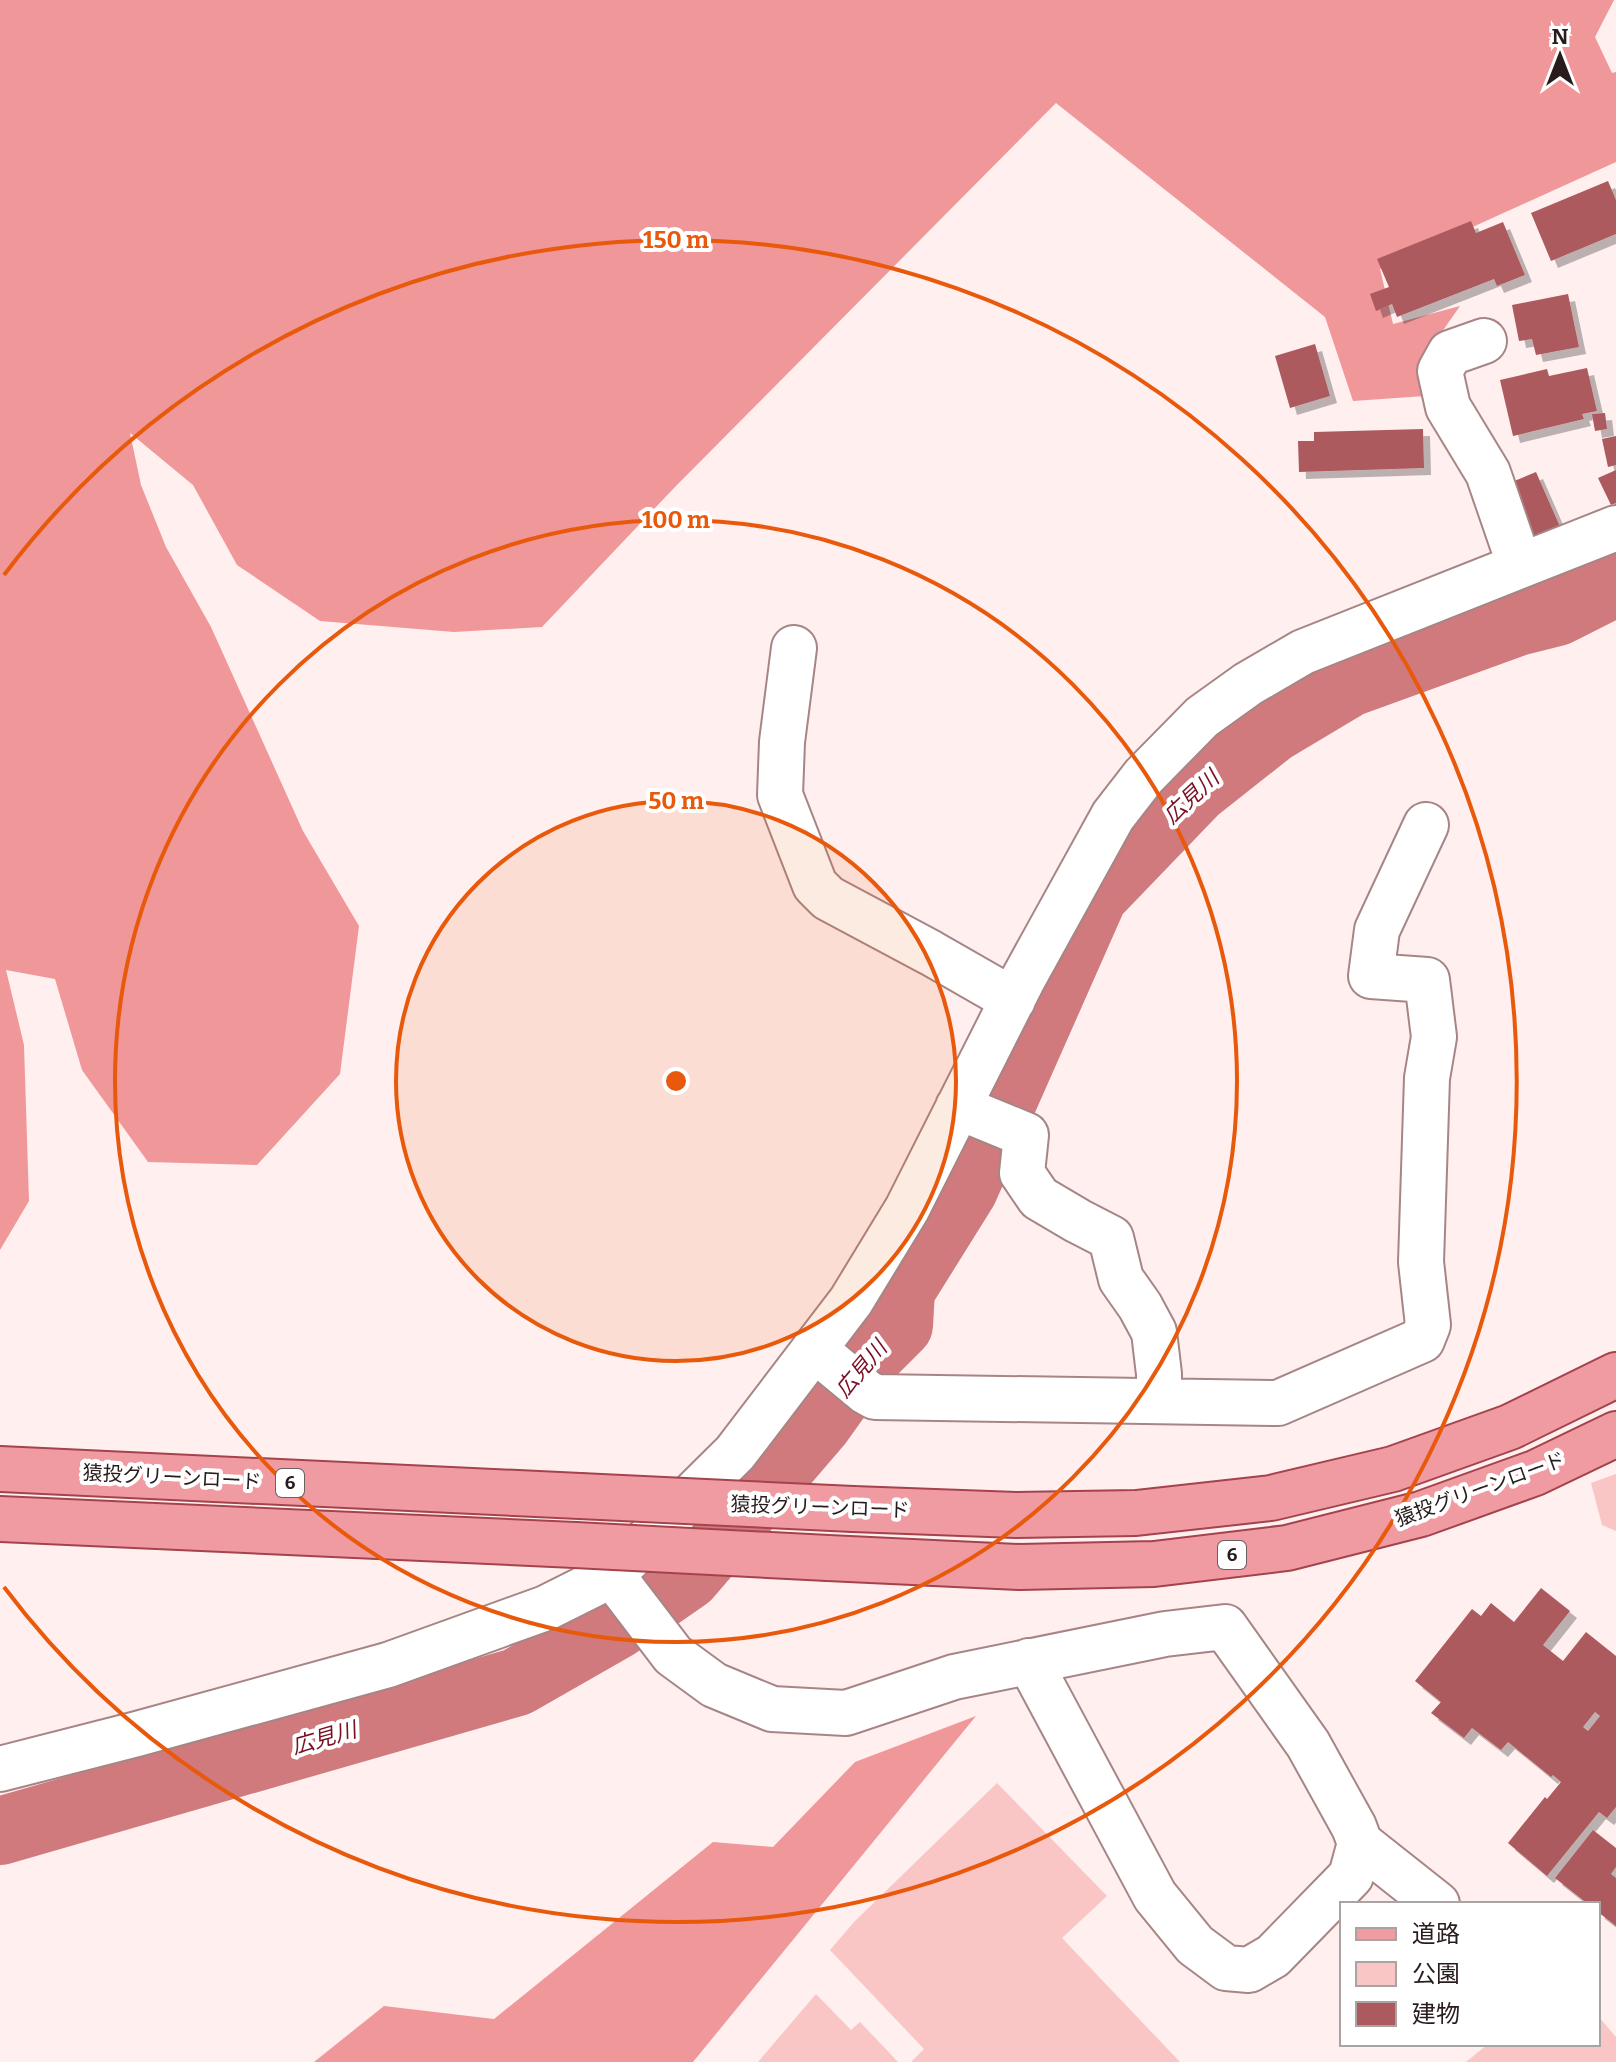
<svg xmlns="http://www.w3.org/2000/svg" width="1616" height="2062" viewBox="0 0 1616 2062" font-family="Bitter,'Noto Sans JP',serif">
  <style>
    .green { fill: #f9c5c5 }
    .forest { fill: #f09799 }
    .lines { fill: none; stroke-linecap: round; stroke-linejoin: round }
    .river { stroke: #d07a7d; stroke-width: 68 }
    .building { fill: #ac5a5d; fill-rule: evenodd; filter: url(#shadow) }
    .minor-casing { stroke: #a78585; stroke-width: 48 }
    .major-casing { stroke: #a4434b; stroke-width: 48 }
    .minor { stroke: #fff; stroke-width: 44 }
    .major { stroke: #f09ba2; stroke-width: 44 }
    .major-bridge-casing { stroke: #a4434b; stroke-width: 48; stroke-linecap: butt }
    .major-bridge { stroke: #f09ba2; stroke-width: 44 }
    .ring { fill: none; stroke: #e8590c; stroke-width: 4 }
    .labels { text-anchor: middle; dominant-baseline: central; stroke-width: 8; stroke-linejoin: round; paint-order: stroke }
    .shield { fill: #fff; stroke: #696060; stroke-width: 2 }
    .shield-label { font-size: 18px; font-weight: bold; fill: #291c1c }
    .street-label { font-size: 20px; fill: #291c1c; stroke: #fff }
    .water-label { font-size: 22px; font-style: italic; fill: #791023; stroke: #fff }
    .centre { fill: #e8590c; stroke: #fff; stroke-width: 4 }
    .ring-label { font-size: 24px; text-anchor: middle; font-weight: bold; fill: #e8590c; stroke: #fff; stroke-width: 8; stroke-linejoin: round; paint-order: stroke }
  </style>
  <defs>
    <filter id="shadow"><feDropShadow dx="7" dy="7" stdDeviation="0" flood-color="#0004"/></filter>
  </defs>
  <rect width="100%" height="100%" fill="#ffefef"/>
  <path class="green" d="M1616,1474V1531L1602,1525L1591,1483Z
    M997,1783L1107,1896L1062,1938L1180,2062H911L924,2049L830,1950L855,1921Z
    M816,1994L851,2030L860,2022L898,2062H758Z
    M1598,2016L1616,2037V2062H1466L1488,2044H1598Z"/>
  <path class="forest" d="M0,0H1614L1595,37L1612,73L1616,72V162L1380,269L1393,324L1460,306L1437,339L1425,396L1353,401L1325,317L1056,103L673,489L542,627L454,632L320,621L237,565L193,485L130,433L141,485L166,547L211,627L303,831L359,926L340,1074L257,1165L148,1162L82,1070L55,979L6,970L24,1045L29,1201L0,1250Z
    M976,1716L693,2062H314L384,2006L494,2019L713,1842L773,1847L855,1762Z"/>
  <g class="lines">
    <path class="river" d="M0,1831L517,1682L615,1626L687,1576L819,1422L862,1362L899,1325L901,1290L964,1189L1094,895L1196,789L1272,729L1349,683L1517,622L1557,612L1616,582"/>
  </g>
  <path class="building" d="M1608,181L1616,200V234L1551,261L1531,213Z
    M1471,221L1476,233L1503,222L1525,275L1497,286L1494,279L1397,317L1392,304L1376,311L1370,294L1389,287L1377,259Z
    M1568,294L1579,347L1536,355L1532,339L1519,341L1512,305Z
    M1315,344L1330,396L1290,408L1275,356Z
    M1587,368L1597,411L1582,414L1584,419L1513,436L1500,380L1547,369L1549,376Z
    M1605,413L1607,429L1595,431L1592,414Z
    M1423,429L1424,468L1299,472L1298,441H1314V432Z
    M1616,436V465L1608,467L1602,439Z
    M1616,470V503L1611,505L1598,478Z
    M1536,472L1561,529L1532,542L1507,484Z
    M1541,1588L1570,1611L1543,1645L1563,1661L1586,1632L1616,1656V1807L1607,1818L1599,1812L1547,1876L1508,1843L1545,1797L1547,1799L1561,1782L1553,1775L1551,1777L1508,1742L1501,1750L1472,1728L1464,1738L1431,1713L1441,1702L1415,1681L1472,1609L1481,1616L1491,1603L1514,1622ZM1595,1712L1600,1716L1588,1731L1583,1727Z
    M1593,1830L1616,1848V1867L1611,1874L1616,1878V1926L1598,1912V1904H1588L1555,1878Z"/>
  <g class="lines">
    <g class="minor-casing">
      <path id="minor" d="M1484,341L1450,353L1440,371L1448,407L1488,473L1520,566
        M794,648L782,742L780,795L815,885L828,898L931,953L1013,1000
        M958,1107L1026,1135L1022,1173L1039,1198L1078,1221L1111,1238L1121,1279L1140,1306L1154,1332L1159,1374V1400
        M814,1349L866,1392L875,1397L1278,1403L1422,1340L1428,1325L1421,1262L1427,1078L1434,1037L1427,980L1371,976L1377,930L1426,825
        M612,1575L673,1655L714,1685L772,1709L846,1713L954,1677L1165,1634L1225,1627L1308,1744L1354,1827L1360,1843L1351,1876L1273,1956L1249,1970L1226,1968L1195,1945L1155,1896L1029,1661
        M0,1769L137,1734L388,1665L546,1608L612,1575L735,1453L851,1301L907,1209L1022,981L1113,816L1144,776L1202,717L1248,684L1303,652L1616,528
        M1360,1843L1437,1904"/>
    </g>
    <g class="major-casing">
      <path id="major" d="M0,1469L580,1496
        M853,1509L1016,1515L1136,1513L1271,1498L1393,1469L1510,1427L1616,1375
        M0,1519L575,1545
        M828,1558L1020,1567L1154,1564L1287,1548L1421,1514L1535,1473L1616,1434"/>
    </g>
    <use href="#minor" class="minor"/>
    <use href="#major" class="major"/>
    <g class="major-bridge-casing">
      <path id="major-bridge" d="M580,1496L853,1509
        M575,1545L828,1558"/>
    </g>
    <use href="#major-bridge" class="major-bridge"/>
  </g>
  <circle cx="676" cy="1081" r="280" fill="#e8590c" fill-opacity=".12"/>
  <g class="ring">
    <circle cx="676" cy="1081" r="280"/>
    <circle cx="676" cy="1081" r="561"/>
    <path d="M4 575A841 841 0 1 1 4 1587"/>
  </g>
  <g class="labels">
    <g class="shield">
      <rect x="276" y="1469" width="28" height="28" rx="6"/>
      <rect x="1218" y="1541" width="28" height="28" rx="6"/>
    </g>
    <g class="shield-label">
      <text x="290" y="1483">6</text>
      <text x="1232" y="1555">6</text>
    </g>
    <g class="street-label">
      <text transform="translate(172 1477) rotate(3)">猿投グリーンロード</text>
      <text transform="translate(1480 1489) rotate(-20)">猿投グリーンロード</text>
      <text transform="translate(820 1507) rotate(2)">猿投グリーンロード</text>
    </g>
    <g class="water-label">
      <text transform="translate(1191 797) rotate(-43)">広見川</text>
      <text transform="translate(861 1369) rotate(-50)">広見川</text>
      <text transform="translate(324 1738) rotate(-16)">広見川</text>
    </g>
  </g>
  <circle cx="676" cy="1081" r="12" class="centre"/>
  <g class="ring-label">
    <text x="676" y="248">150 m</text>
    <text x="676" y="528">100 m</text>
    <text x="676" y="809">50 m</text>
  </g>
  <rect x="1340" y="1902" width="260" height="144" fill="#ffffff" stroke="#a9a4a4" stroke-width="2"/>
  <rect x="1356" y="1928" width="40" height="12" fill="#f09ba2" stroke="#a9a4a4" stroke-width="2"/>
  <text x="1412" y="1942" font-size="24" fill="#291c1c">道路</text>
  <rect x="1356" y="1962" width="40" height="24" fill="#f9c5c5" stroke="#a9a4a4" stroke-width="2"/>
  <text x="1412" y="1982" font-size="24" fill="#291c1c">公園</text>
  <rect x="1356" y="2002" width="40" height="24" fill="#ac5a5d" stroke="#a9a4a4" stroke-width="2"/>
  <text x="1412" y="2022" font-size="24" fill="#291c1c">建物</text>
  <g transform="translate(1560 56)" stroke="#ffffff" stroke-width="6" paint-order="stroke">
  <path d="M0-6L14 30L0 20L-14 30Z" fill="#291c1c"/>
  <text y="-12" font-size="22" font-weight="bold" text-anchor="middle" fill="#291c1c">N</text>
  </g>
</svg>
